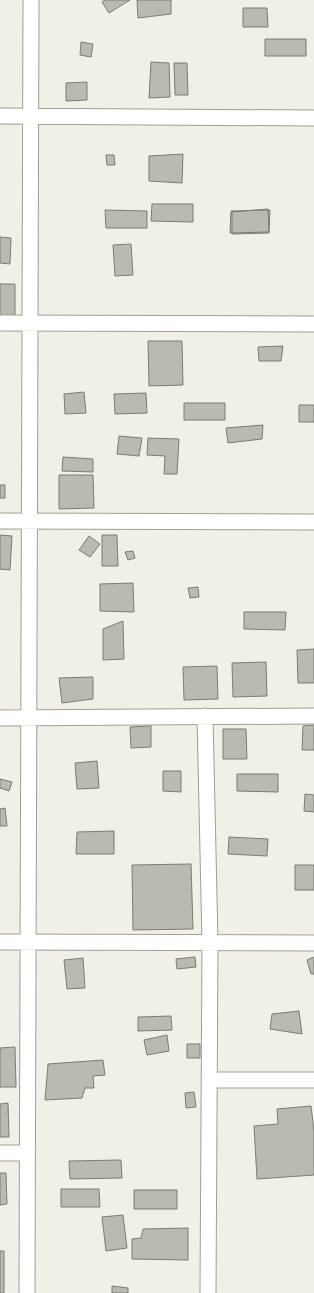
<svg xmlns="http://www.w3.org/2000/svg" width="314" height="1293" viewBox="0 0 314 1293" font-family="Inter,sans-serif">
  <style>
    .building { fill: #b9bab1; stroke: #7b7c74 }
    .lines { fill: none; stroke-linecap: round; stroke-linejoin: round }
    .street-casing { stroke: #9f9f97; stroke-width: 17 }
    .street { stroke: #fff; stroke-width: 15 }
  </style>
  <rect width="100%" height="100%" fill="#f0f0e7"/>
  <path class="building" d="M105,0H130L109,13L102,2Z
    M137,0H171V14L138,18Z
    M243,8H267L268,27H243Z
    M265,39H306V56H265Z
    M81,42L93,44L91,57L80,55Z
    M151,62L169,63L170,97L149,98Z
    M174,63H187L188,95H175Z
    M87,82V100L66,101V83Z
    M183,154L182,183L149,181V156Z
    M106,155H114L115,165H107Z
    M152,204H193V222L151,221Z
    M268,209L269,233L232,234V212Z
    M105,210L147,211V228H106Z
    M270,210L269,232L230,233L231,211Z
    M0,237L11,238L10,264L0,263Z
    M131,244L133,275L115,276L113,245Z
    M0,284H15V319H0Z
    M148,341H182L183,385L149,386Z
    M283,346L281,361H259L258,347Z
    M84,392L86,413L65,414L64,394Z
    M146,393L147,413L115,414L114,394Z
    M184,403H225V420H184Z
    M299,405H314V422H299Z
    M263,425L262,439L228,443L226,428Z
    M119,436L142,438L139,456L117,454Z
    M148,438L179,439L177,474H164L165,456L147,455Z
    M63,457L93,459V472L62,471Z
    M59,475H93L94,508L59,509Z
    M0,485H5V498H0Z
    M0,535L12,536L10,570L0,569Z
    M102,535H117L118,566H102Z
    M89,536L100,544L90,557L79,550Z
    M133,551L135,558L128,560L125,552Z
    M133,583L134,612L100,611V584Z
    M198,587L199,597L190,598L188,588Z
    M244,612H286L285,630L244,629Z
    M123,621L124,659L103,660V629Z
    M314,649V683H298L297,650Z
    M266,662L267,696L233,697L232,663Z
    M217,666L218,699L184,700L183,667Z
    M93,677V699L62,703L59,678Z
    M314,725V750H302L303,726Z
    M151,726V747L131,748L130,727Z
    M223,729H246L247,759H223Z
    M97,761L99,788L77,789L75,763Z
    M163,771H181V792L163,791Z
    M237,774H278V792L237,791Z
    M0,779L12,782L9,791L0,788Z
    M305,794L314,795V812L304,811Z
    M5,808L7,826H0V809Z
    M114,831V854H76L77,832Z
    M229,837L268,839L267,856L228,854Z
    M191,864L193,929L133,930L132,865Z
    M295,865H314V890H295Z
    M195,957L196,967L177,969L176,959Z
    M314,957V974H311L307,960Z
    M83,958L85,988L67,989L64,960Z
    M299,1011L302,1034L270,1029L272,1014Z
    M171,1016L172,1030L138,1031V1017Z
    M167,1035L169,1051L147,1055L144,1040Z
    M187,1044H200V1058H187Z
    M15,1047L16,1087H0V1048Z
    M103,1060L105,1075L93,1076L94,1088H85L82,1098L45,1100L48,1064Z
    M194,1092L196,1107L186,1108L185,1093Z
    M8,1103L9,1137H0V1104Z
    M311,1106L314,1131V1175L257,1179L254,1126L278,1124L277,1109Z
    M121,1160L122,1178L70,1179L69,1161Z
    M0,1173H6L7,1204L0,1205Z
    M61,1189H99L100,1207H61Z
    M134,1190H177V1209H134Z
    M123,1215L127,1248L106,1251L102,1217Z
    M188,1228V1260L132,1259V1239L141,1238L143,1229Z
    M0,1251H4V1293H0Z
    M112,1286L128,1288V1293H112Z"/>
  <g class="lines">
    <g class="street-casing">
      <path id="street" d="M0,116L314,118
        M0,323L314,324
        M0,521L314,522
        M205,716L210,943L208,1293
        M0,718L314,716
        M0,942L314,943
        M209,1080H314
        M0,1153H27
        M27,1293L31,0"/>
    </g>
    <use href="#street" class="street"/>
  </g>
</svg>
